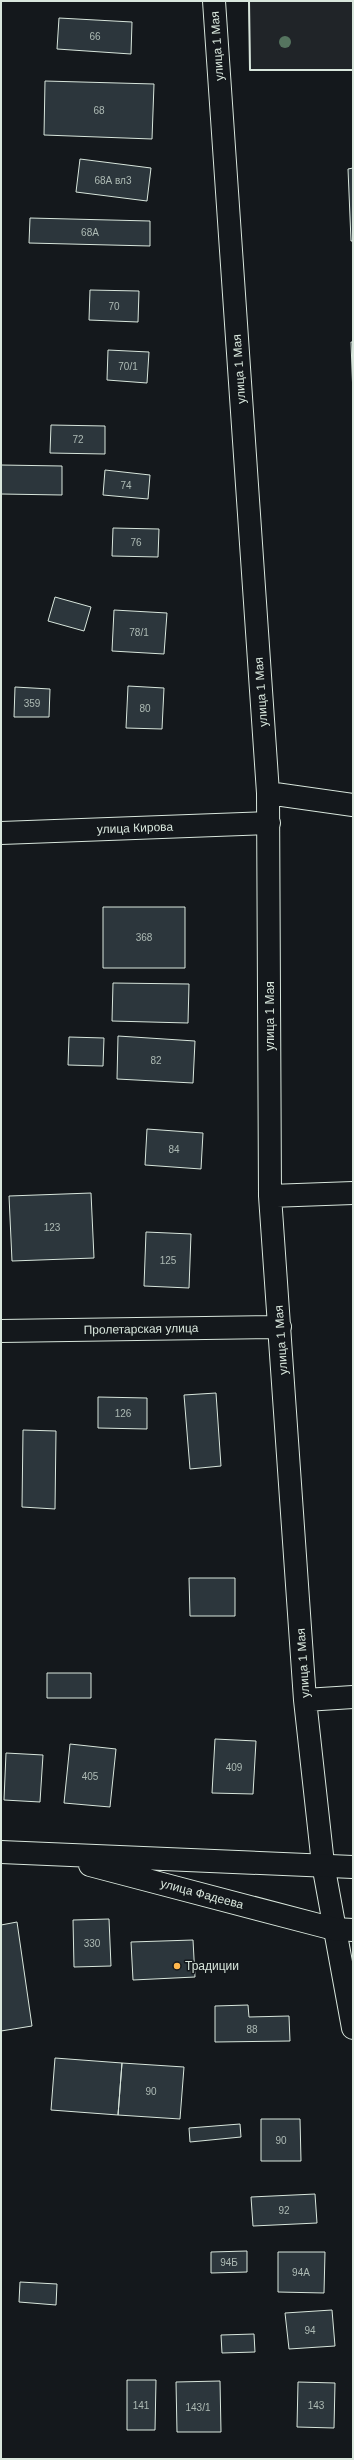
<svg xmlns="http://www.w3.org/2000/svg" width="354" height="2460" viewBox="0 0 354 2460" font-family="Arial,sans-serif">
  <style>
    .green { fill: #202428; stroke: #939e99 }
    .building { fill: #2c363c; stroke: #d8e6dc }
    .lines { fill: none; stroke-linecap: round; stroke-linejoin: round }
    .minor-casing { stroke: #d8e6dc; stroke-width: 24 }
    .major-casing { stroke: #d8e6dc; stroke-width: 24 }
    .minor { stroke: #14181c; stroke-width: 22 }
    .major { stroke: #14181c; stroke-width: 22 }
    .wall { stroke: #d8e6dc; stroke-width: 2 }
    .tree { fill: #55745f }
    .poi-dot { fill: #ffb74d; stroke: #14181c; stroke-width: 1.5 }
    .labels { text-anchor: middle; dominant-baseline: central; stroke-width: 3; stroke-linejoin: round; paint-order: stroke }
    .number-label { font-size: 10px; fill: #adbab4 }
    .street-label { font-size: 12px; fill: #d8e6dc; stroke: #14181c }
    .poi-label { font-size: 12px; fill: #d8e6dc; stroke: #14181c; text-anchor: start }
  </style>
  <rect width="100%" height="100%" fill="#14181c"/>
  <path class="green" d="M249,1H353V70H250Z"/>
  <path class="building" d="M59,18L132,22L131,54L57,49Z
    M45,81L154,84L152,139L44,135Z
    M80,159L151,168L147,201L76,192Z
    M353,168V241H351L348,169Z
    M30,218L150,221V246L29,243Z
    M90,290L139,291L138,322L89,320Z
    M351,342H353V396Z
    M108,350L149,352L147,383L107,380Z
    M51,425L105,426V454L50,453Z
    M1,465L62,466V495L1,494Z
    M105,470L150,475L148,499L103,495Z
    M113,528L159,529L158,557L112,556Z
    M55,597L91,607L84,631L48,621Z
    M114,610L167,613L164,654L112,651Z
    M128,686L164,688L162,729L126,728Z
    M15,687L50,689L49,717H14Z
    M103,907H185V968H103Z
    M113,983L189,984L188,1023L112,1021Z
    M118,1036L195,1041L193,1083L117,1079Z
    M69,1037L104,1038L103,1066L68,1065Z
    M147,1129L203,1133L201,1169L145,1165Z
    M91,1193L94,1258L12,1261L9,1196Z
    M146,1232L191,1234L189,1288L144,1286Z
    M216,1393L221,1466L190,1469L184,1395Z
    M98,1397L147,1398V1429L98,1428Z
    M23,1430L56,1431L55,1509L22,1507Z
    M189,1578H235V1616H190Z
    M47,1673H91V1698H47Z
    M215,1739L256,1741L253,1794L212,1793Z
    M70,1744L116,1749L110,1807L64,1803Z
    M6,1753L43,1755L40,1802L4,1800Z
    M109,1919L111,1966L74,1967L73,1920Z
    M17,1922L32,2026L1,2031V1925Z
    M193,1940L195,1977L133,1980L131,1942Z
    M248,2005L249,2017L289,2016L290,2041L215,2042V2006Z
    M55,2058L122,2063L118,2115L51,2110Z
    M122,2063L184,2067L180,2119L118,2115Z
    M261,2119H300L301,2161H261Z
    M240,2124L241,2137L190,2142L189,2128Z
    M315,2194L317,2223L253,2226L251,2197Z
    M247,2251V2272L211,2273V2252Z
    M278,2252H325L324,2293L278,2292Z
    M20,2282L57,2284L56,2305L19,2302Z
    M332,2310L335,2346L289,2349L285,2313Z
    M254,2334L255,2352L222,2353L221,2335Z
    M127,2380H156L155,2430H127Z
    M220,2381L221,2432H177L176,2382Z
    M298,2382L335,2383L334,2428L297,2427Z"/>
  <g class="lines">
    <g class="minor-casing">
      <path id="minor" d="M214,1L268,793L270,1196L305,1700L323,1864L353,2028
        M268,793L353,805
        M1,833L269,823
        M270,1196L353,1193
        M1,1331L280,1327
        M305,1700L353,1697"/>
    </g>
    <g class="major-casing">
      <path id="major" d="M1,1852L353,1867
        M90,1865L334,1929L353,1930"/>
    </g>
    <use href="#minor" class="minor"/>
    <use href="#major" class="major"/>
    <path class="wall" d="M249,1L250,70H353"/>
  </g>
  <circle class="tree" cx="285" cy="42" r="6"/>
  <circle class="poi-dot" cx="177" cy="1966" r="4"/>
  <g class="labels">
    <g class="number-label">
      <text x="95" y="36">66</text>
      <text x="99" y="110">68</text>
      <text x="113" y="180">68А вл3</text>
      <text x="90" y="232">68А</text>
      <text x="114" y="306">70</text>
      <text x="128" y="366">70/1</text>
      <text x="78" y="439">72</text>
      <text x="126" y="485">74</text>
      <text x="136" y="542">76</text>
      <text x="139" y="632">78/1</text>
      <text x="32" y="703">359</text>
      <text x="145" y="708">80</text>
      <text x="144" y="937">368</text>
      <text x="156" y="1060">82</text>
      <text x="174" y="1149">84</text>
      <text x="52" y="1227">123</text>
      <text x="168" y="1260">125</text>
      <text x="123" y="1413">126</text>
      <text x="234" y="1767">409</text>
      <text x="90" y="1776">405</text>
      <text x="92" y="1943">330</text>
      <text x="252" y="2029">88</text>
      <text x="151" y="2091">90</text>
      <text x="281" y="2140">90</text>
      <text x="284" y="2210">92</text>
      <text x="229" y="2262">94Б</text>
      <text x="301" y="2272">94А</text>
      <text x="310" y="2330">94</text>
      <text x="141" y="2405">141</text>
      <text x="316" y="2405">143</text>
      <text x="198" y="2407">143/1</text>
    </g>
    <g class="street-label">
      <text transform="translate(217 46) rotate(-94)">улица 1 Мая</text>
      <text transform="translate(239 369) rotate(-94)">улица 1 Мая</text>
      <text transform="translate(261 692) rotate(-94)">улица 1 Мая</text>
      <text transform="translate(135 828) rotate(-2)">улица Кирова</text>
      <text transform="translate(270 1016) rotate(-90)">улица 1 Мая</text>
      <text transform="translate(141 1329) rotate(-1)">Пролетарская улица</text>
      <text transform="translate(281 1340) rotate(-94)">улица 1 Мая</text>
      <text transform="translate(303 1663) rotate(-94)">улица 1 Мая</text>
      <text transform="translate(202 1894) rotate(15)">улица Фадеева</text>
    </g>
    <g class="poi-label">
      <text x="185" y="1966">Традиции</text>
    </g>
  </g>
  <rect width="354" height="2460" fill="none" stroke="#d8e6dc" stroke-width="4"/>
</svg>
